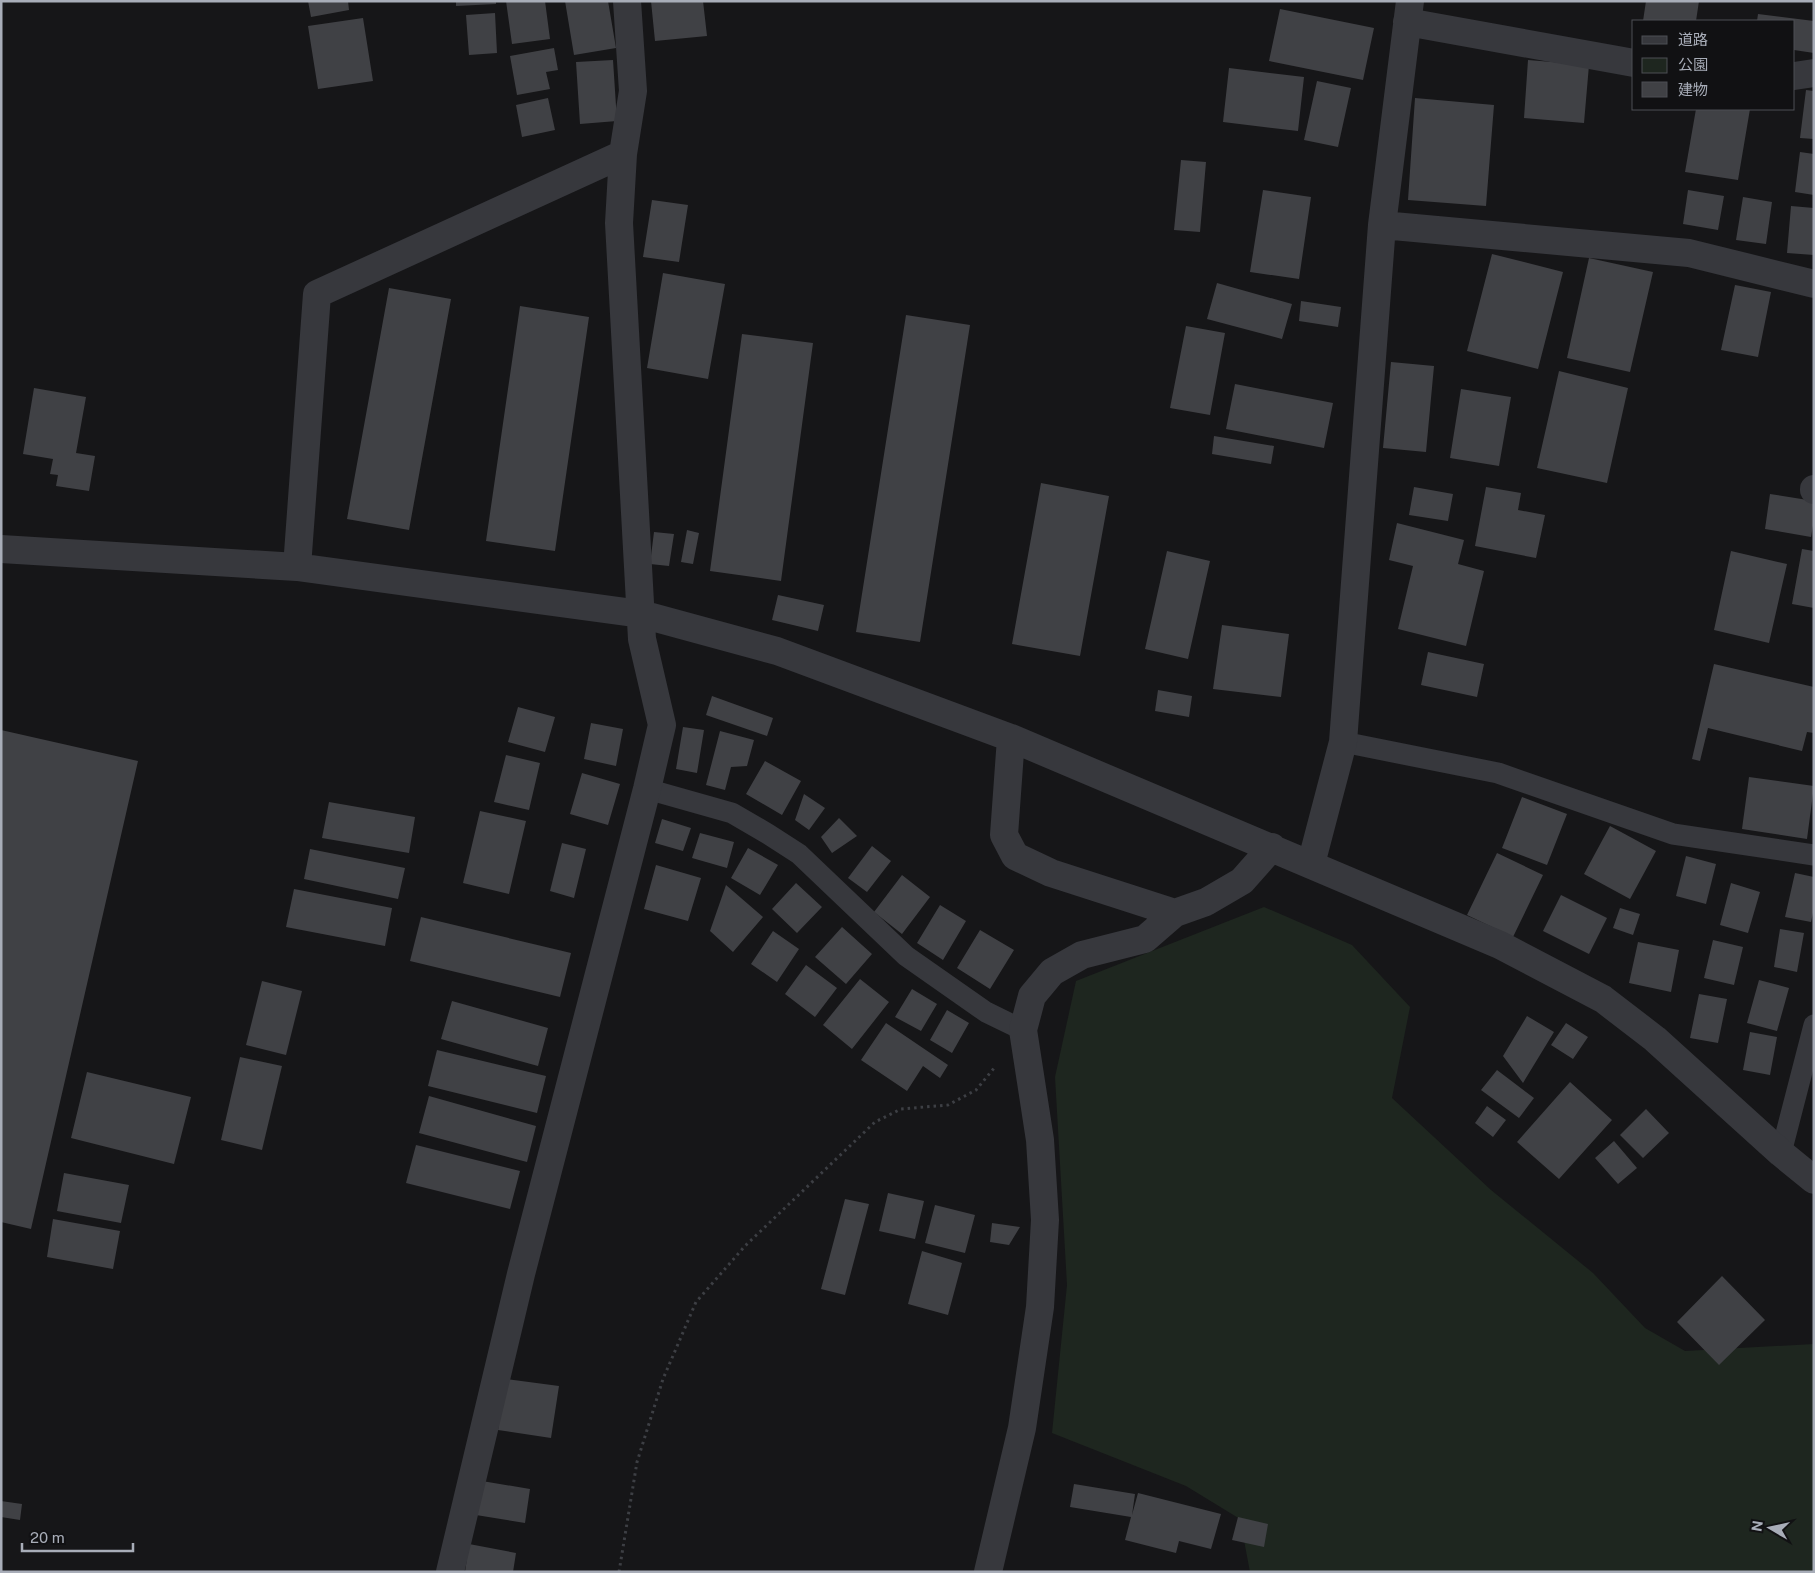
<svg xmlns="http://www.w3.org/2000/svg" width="1815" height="1573" viewBox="0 0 1815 1573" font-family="'Public Sans','Noto Sans JP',sans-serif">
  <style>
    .green { fill: #1e261f }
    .building { fill: #404145 }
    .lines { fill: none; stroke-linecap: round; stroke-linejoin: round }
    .path { stroke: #3d3f44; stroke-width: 3; stroke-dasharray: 2.5 4; stroke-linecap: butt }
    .service { stroke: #37383d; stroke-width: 21 }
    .minor { stroke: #37383d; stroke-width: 28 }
  </style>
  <rect width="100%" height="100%" fill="#161618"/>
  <path class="green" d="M1264,907L1352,945L1410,1007L1392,1098L1491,1190L1593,1273L1645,1328L1685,1351L1814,1344V1572H1250L1240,1519L1186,1486L1052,1433L1067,1285L1055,1077L1076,981Z"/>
  <path class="building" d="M308,1H348L349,10L311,17Z
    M456,1H496V4L456,6Z
    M506,1H545L550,39L512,44Z
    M565,1H608L616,48L574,55Z
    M651,1H703L707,36L655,41Z
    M1646,1H1699L1696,21H1643Z
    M1280,9L1374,28L1363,80L1269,61Z
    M495,13L497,53L469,55L466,15Z
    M1758,14L1814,21V53L1794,50V21H1757Z
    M363,18L373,81L318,89L308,26Z
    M554,48L558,70L546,72L550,89L517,95L510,56Z
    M613,60L617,121L580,124L576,62Z
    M1528,60L1589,65L1584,123L1524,118Z
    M1229,68L1304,77L1298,131L1223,122Z
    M1317,81L1351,88L1338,147L1304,140Z
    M1806,90L1814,91V139L1800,138Z
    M548,98L555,130L522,137L516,105Z
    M1415,98L1494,105L1486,206L1408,200Z
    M1696,109H1750L1738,180L1685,172Z
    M1800,152L1814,154V195L1795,192Z
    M1181,160L1206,162L1200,232L1174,230Z
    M1263,190L1311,197L1299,279L1250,272Z
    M1688,190L1724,196L1718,230L1683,224Z
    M1743,197L1772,202L1766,244L1736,240Z
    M652,200L688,205L679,262L643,257Z
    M1791,206L1814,208V255L1787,253Z
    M1492,254L1563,272L1538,369L1467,351Z
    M1589,258L1653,272L1630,372L1567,358Z
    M663,273L725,284L708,379L647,368Z
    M1217,283L1292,304L1282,339L1207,319Z
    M1735,285L1771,292L1758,357L1721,350Z
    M389,288L451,299L409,530L347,519Z
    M1301,301L1341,307L1338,327L1299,321Z
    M520,306L589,317L555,551L486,541Z
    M906,315L970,325L920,642L856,632Z
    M1186,326L1225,333L1210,415L1170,408Z
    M742,334L813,343L781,581L710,571Z
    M1391,362L1434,366L1426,452L1383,448Z
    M1559,371L1628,388L1607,483L1537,468Z
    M1235,384L1333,403L1324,448L1226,429Z
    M34,388L86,397L76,453L95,456L89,491L56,486L58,475L50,474L53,459L23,454Z
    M1461,389L1511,397L1499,466L1450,458Z
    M1214,436L1274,446L1271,464L1212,454Z
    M1041,483L1109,496L1080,656L1012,644Z
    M1414,487L1453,494L1448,521L1409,515Z
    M1486,487L1521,493L1518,510L1545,515L1536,558L1475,546Z
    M1770,494L1814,501V520L1811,537L1765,529Z
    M1397,523L1464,540L1458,564L1484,571L1466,646L1398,629L1413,566L1389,560Z
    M687,530L699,533L693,564L681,562Z
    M654,532L674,534L669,566L650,564Z
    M1802,549L1814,551V608L1792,604Z
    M1167,551L1210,561L1188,659L1145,649Z
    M1731,551L1787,564L1769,643L1714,630Z
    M778,595L824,605L818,631L772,620Z
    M1222,625L1289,634L1281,697L1213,689Z
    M1428,652L1484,664L1477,697L1421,685Z
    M1714,664L1814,687V733L1807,732L1802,751L1708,728L1700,761L1692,759Z
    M1158,690L1192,696L1189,717L1155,711Z
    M712,696L773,718L767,736L706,715Z
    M518,707L555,717L545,752L508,742Z
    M591,723L623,729L616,766L584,759Z
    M683,727L704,730L697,773L676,769Z
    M1,730L138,761L31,1229L1,1222Z
    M720,731L754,740L747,766L731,767L725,790L706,785Z
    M506,755L540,763L529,810L494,802Z
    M765,761L801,781L782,815L746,794Z
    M582,773L620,784L608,825L570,814Z
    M1749,777L1814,786L1807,839L1742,829Z
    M804,794L825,808L809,830L795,820Z
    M1522,797L1567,814L1547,865L1502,848Z
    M329,802L415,817L409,853L322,838Z
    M480,811L526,821L509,894L463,883Z
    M839,818L857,836L832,853L821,837Z
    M662,819L691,828L683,851L655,843Z
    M1610,826L1656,851L1630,899L1584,874Z
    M700,833L734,842L727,868L692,858Z
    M562,843L586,849L574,898L550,891Z
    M872,846L891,861L867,892L848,878Z
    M748,848L778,865L760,895L731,878Z
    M310,849L405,868L398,899L304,879Z
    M1497,853L1543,875L1513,937L1467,915Z
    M1686,856L1716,864L1706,904L1676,896Z
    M656,865L701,878L688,921L644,909Z
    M1795,873L1814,877V908L1811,922L1785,917Z
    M902,875L930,897L902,934L874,912Z
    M796,883L822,907L797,933L772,909Z
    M1731,883L1760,892L1748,933L1720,925Z
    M726,885L763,917L733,952L710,931Z
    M294,889L392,908L385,946L286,927Z
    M1561,895L1607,918L1589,954L1543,931Z
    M940,905L966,921L943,960L917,943Z
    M1620,908L1640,914L1633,935L1613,928Z
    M421,917L571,953L560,997L410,961Z
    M842,927L872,954L846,984L815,957Z
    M1780,929L1804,933L1797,972L1774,967Z
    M980,930L1014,950L990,989L957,968Z
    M773,931L799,949L777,982L751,964Z
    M1713,940L1743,947L1734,985L1704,978Z
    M1638,942L1679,950L1671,992L1629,983Z
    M806,965L837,988L815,1017L785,994Z
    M860,979L889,1002L852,1049L823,1025Z
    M1759,980L1789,988L1777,1031L1747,1023Z
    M262,981L302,991L286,1055L246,1045Z
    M912,989L937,1004L921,1031L895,1017Z
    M1699,994L1727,999L1718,1043L1690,1038Z
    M452,1001L548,1028L538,1066L441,1039Z
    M947,1010L969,1023L952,1053L930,1040Z
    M1527,1016L1554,1032L1523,1083L1503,1056Z
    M886,1023L948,1065L940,1078L923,1066L907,1091L861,1060Z
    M1566,1023L1588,1037L1573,1059L1551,1045Z
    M1750,1032L1777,1037L1770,1075L1743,1070Z
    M437,1050L546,1076L537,1113L428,1086Z
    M240,1057L282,1066L262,1150L221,1140Z
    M1497,1070L1534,1098L1519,1118L1481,1090Z
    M87,1072L191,1097L174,1164L71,1138Z
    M1570,1082L1612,1120L1559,1179L1517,1142Z
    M429,1096L536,1126L527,1162L419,1133Z
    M1487,1106L1506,1120L1493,1137L1475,1123Z
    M1646,1109L1669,1133L1643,1158L1620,1135Z
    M1614,1141L1637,1168L1618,1184L1595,1158Z
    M416,1145L520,1171L510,1209L406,1183Z
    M64,1173L129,1185L121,1223L57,1211Z
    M888,1193L924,1201L915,1239L879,1231Z
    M845,1199L869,1204L845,1295L821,1289Z
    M935,1205L975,1215L965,1253L925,1243Z
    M53,1219L120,1231L113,1269L47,1257Z
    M992,1223L1020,1227L1009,1245L990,1242Z
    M922,1251L962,1263L948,1315L908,1304Z
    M1722,1276L1765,1320L1719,1365L1677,1322Z
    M506,1379L559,1386L551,1438L498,1430Z
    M482,1481L530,1489L525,1523L476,1515Z
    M1074,1484L1135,1494L1132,1515L1138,1493L1221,1514L1211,1549L1179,1541L1176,1553L1125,1540L1131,1517L1070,1507Z
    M1,1501L22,1504L20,1520L1,1517Z
    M1238,1517L1268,1524L1264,1547L1232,1540Z
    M469,1544L516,1553L513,1572H465Z"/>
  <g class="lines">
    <path class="path" d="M619,1572L637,1462L663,1379L696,1302L745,1246L875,1122L901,1109L948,1105L976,1090L995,1067"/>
    <path class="service" d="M1343,742L1498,773L1673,834L1814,855
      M647,789L732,813L768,834L799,854L906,956L986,1012L1023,1030
      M1781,1153L1814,1025"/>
    <path class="minor" d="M1407,22L1634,63
      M1794,76L1814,73
      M1382,225L1689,253L1814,284
      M1814,489V490
      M1,549L297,567L641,614L777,651L1011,738L1500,945L1603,999L1655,1039L1781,1153L1814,1180
      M297,567L317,294L623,154
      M1011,738L1004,835L1015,856L1051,873L1175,913
      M1311,864L1343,742L1382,225L1410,1
      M450,1572L521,1274L647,789L662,725L642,639L619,223L623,154L633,91L627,1
      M988,1572L1022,1428L1040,1307L1045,1220L1040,1140L1023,1030L1032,996L1052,972L1082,955L1145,939L1175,913L1206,902L1242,881L1272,847"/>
  </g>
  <rect width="1815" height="1573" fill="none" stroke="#a8adb8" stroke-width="5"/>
  <rect x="1632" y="20" width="162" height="90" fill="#111113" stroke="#4d4f55"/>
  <rect x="1642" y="36" width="25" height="8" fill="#37383d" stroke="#4d4f55"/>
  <text x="1678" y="45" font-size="15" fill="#a8adb8">道路</text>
  <rect x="1642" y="58" width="25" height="15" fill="#1e261f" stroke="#4d4f55"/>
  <text x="1678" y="70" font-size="15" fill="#a8adb8">公園</text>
  <rect x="1642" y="82" width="25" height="15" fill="#404145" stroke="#4d4f55"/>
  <text x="1678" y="95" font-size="15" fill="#a8adb8">建物</text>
  <g transform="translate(1770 1528) rotate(279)" stroke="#111113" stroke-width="4" paint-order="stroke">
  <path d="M0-4L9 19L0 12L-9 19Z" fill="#a8adb8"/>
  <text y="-8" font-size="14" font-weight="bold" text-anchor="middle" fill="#a8adb8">N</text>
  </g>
  <path d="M22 1543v8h111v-8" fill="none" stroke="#a8adb8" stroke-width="2.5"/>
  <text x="30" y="1543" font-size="15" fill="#a8adb8" stroke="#111113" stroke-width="4" paint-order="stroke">20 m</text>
</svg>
